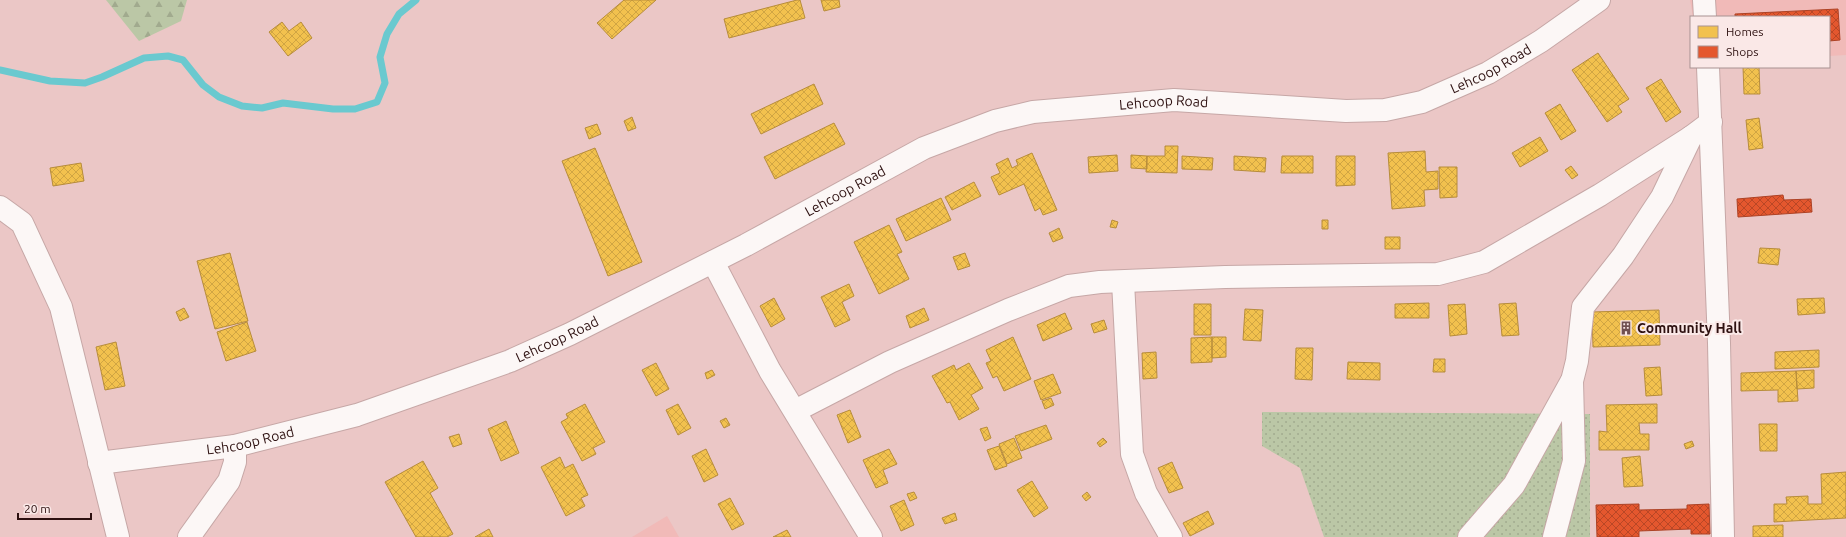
<svg xmlns="http://www.w3.org/2000/svg" width="1846" height="537" viewBox="0 0 1846 537" font-family="Ubuntu,sans-serif">
  <style>
    .built { fill: #f1bab8 }
    .forest { fill: url(#forest-firs) }
    .park { fill: url(#park-dots) }
    .homes { fill: url(#homes-cross-hatch); stroke: #b78c3b }
    .shops { fill: url(#shops-cross-hatch); stroke: #ad4225 }
    .lines { fill: none; stroke-linecap: round; stroke-linejoin: round }
    .stream { stroke: #6ac9cf; stroke-width: 7 }
    .minor-casing { stroke: #c6a7a6; stroke-width: 24 }
    .minor { stroke: #fcf7f6; stroke-width: 22 }
    .labels { text-anchor: middle; dominant-baseline: central; stroke-width: 4; stroke-linejoin: round; paint-order: stroke }
    .street-label { font-size: 14px; fill: #2d1010; stroke: #fae8e7 }
    .poi-label { font-size: 14px; font-weight: bold; fill: #2d1010; stroke: #fae8e7; text-anchor: start }
  </style>
  <defs>
    <pattern id="forest-firs" width="22" height="20" patternUnits="userSpaceOnUse"><rect width="22" height="20" fill="#bbc7a6"/><path d="M5 1l3.5 6h-7zM16 11l3.5 6h-7z" fill="#a1aa8e"/></pattern>
    <pattern id="park-dots" width="8" height="8" patternUnits="userSpaceOnUse"><rect width="8" height="8" fill="#bbc7a6"/><path d="M2 2h.1M6 6h.1" fill="none" stroke="#a1aa8e" stroke-width="1.8" stroke-linecap="round"/></pattern>
    <pattern id="homes-cross-hatch" width="8" height="8" patternUnits="userSpaceOnUse"><rect width="8" height="8" fill="#f2c14e"/><path d="M0 0l8 8M0 8l8-8" fill="none" stroke="#d0a543"/></pattern>
    <pattern id="shops-cross-hatch" width="8" height="8" patternUnits="userSpaceOnUse"><rect width="8" height="8" fill="#e4572e"/><path d="M0 0l8 8M0 8l8-8" fill="none" stroke="#b94726"/></pattern>
  </defs>
  <rect width="100%" height="100%" fill="#ebc7c6"/>
  <path class="built" d="M1690,0H1846V55L1829,56V17H1693Z
    M667,516L679,537H632Z"/>
  <path class="forest" d="M106,0H187L181,21L139,41Z"/>
  <path class="park" d="M1262,412L1590,414V537H1324L1300,468L1262,446Z"/>
  <path class="homes" d="M624,0H656L612,39L597,23Z
    M797,0H800L805,18L729,38L724,19Z
    M821,0H839L840,7L824,11Z
    M282,22L289,31L301,22L312,38L288,56L269,32Z
    M1598,53L1629,99L1618,106L1622,112L1607,122L1572,70Z
    M1743,67H1759L1760,94H1744Z
    M1661,79L1681,112L1666,122L1646,88Z
    M814,84L823,104L761,134L751,114Z
    M1560,104L1576,131L1561,140L1545,113Z
    M632,117L636,128L628,131L624,121Z
    M1759,118L1763,148L1749,150L1746,120Z
    M834,123L845,144L775,179L764,157Z
    M597,124L601,134L589,139L585,128Z
    M1540,137L1548,151L1520,167L1512,153Z
    M1165,146H1178L1177,173L1146,172L1147,156H1165Z
    M595,148L642,262L608,276L562,161Z
    M1425,151L1426,172L1438,171V189L1424,190L1425,206L1392,209L1388,153Z
    M1032,153L1057,210L1043,215L1040,208L1035,211L1024,184L999,195L991,177L1000,173L996,164L1008,158L1012,168L1018,165L1016,160Z
    M1117,155L1118,171L1089,173L1088,157Z
    M1131,155L1147,156V169L1131,168Z
    M1182,156L1213,158L1212,170L1182,169Z
    M1234,156L1266,158L1265,172L1234,170Z
    M1282,156H1313V173H1281Z
    M1336,156H1355V185L1336,186Z
    M81,163L84,181L53,186L50,168Z
    M1571,166L1578,175L1572,179L1565,170Z
    M1439,167H1457V197L1440,198Z
    M974,182L981,196L952,210L945,197Z
    M941,198L951,220L906,241L896,219Z
    M1112,220L1118,222L1116,228L1110,227Z
    M1322,220H1328V229H1322Z
    M889,225L902,252L897,254L909,279L879,294L854,242Z
    M1059,228L1063,238L1053,242L1049,233Z
    M1385,237H1400V249H1385Z
    M1760,248L1780,249L1778,265L1758,263Z
    M230,253L248,321L215,329L197,261Z
    M965,253L970,266L958,270L953,257Z
    M849,284L854,296L842,302L850,320L835,327L821,297Z
    M774,298L785,319L771,327L760,306Z
    M1824,298L1825,313L1798,315L1797,299Z
    M1429,303V318H1395V304Z
    M1516,303L1519,335L1502,336L1499,304Z
    M1194,304H1211V335H1194Z
    M1465,304L1467,334L1450,336L1448,305Z
    M184,308L189,317L180,321L176,312Z
    M924,308L929,320L910,328L906,316Z
    M1245,309L1263,310L1261,341L1243,340Z
    M1659,310L1660,345L1593,347L1592,312Z
    M1065,313L1072,329L1043,341L1037,325Z
    M1104,320L1107,329L1094,333L1091,324Z
    M247,322L256,351L226,361L217,332Z
    M1013,337L1031,379L1004,391L997,376L993,378L986,363L991,361L986,350Z
    M1212,337H1226V357L1212,358Z
    M1212,337V362L1191,363V338Z
    M116,342L125,386L105,390L96,347Z
    M1296,348H1313L1312,380L1295,379Z
    M1819,350V367L1775,369V352Z
    M1156,352L1157,378L1143,379L1142,353Z
    M1434,359H1445V372H1433Z
    M1348,362L1380,363V380L1347,379Z
    M656,363L669,389L656,396L642,370Z
    M969,363L983,388L971,395L979,409L959,420L950,402L947,403L932,376L954,365L956,370Z
    M1660,367L1662,395L1646,396L1644,368Z
    M712,370L715,375L707,379L705,373Z
    M1814,370V388L1797,389L1796,371Z
    M1796,371L1798,401L1778,402V390L1741,391V373Z
    M1053,374L1061,393L1041,400L1034,381Z
    M1051,398L1054,405L1045,409L1042,401Z
    M585,404L605,442L593,448L596,454L582,461L561,422L568,418L566,414Z
    M678,404L691,428L678,435L666,410Z
    M1657,404V423H1639L1640,434H1649V450H1599V431L1607,432L1606,405Z
    M850,410L861,437L848,443L837,415Z
    M726,418L730,425L724,428L720,421Z
    M506,421L519,453L501,461L488,429Z
    M1759,424H1777V451H1760Z
    M1046,425L1052,439L1021,451L1015,436Z
    M987,427L991,438L985,441L980,429Z
    M459,434L462,444L453,447L449,437Z
    M1014,438L1022,458L1007,464L999,444Z
    M1103,438L1107,442L1100,447L1097,443Z
    M1692,441L1694,446L1686,449L1684,444Z
    M999,446L1007,466L995,470L987,450Z
    M706,449L718,475L704,482L692,456Z
    M889,449L897,464L883,470L888,483L876,488L863,460Z
    M1640,456L1643,486L1624,487L1622,458Z
    M560,457L565,468L573,464L588,495L581,498L585,506L566,516L541,467Z
    M423,461L438,488L430,493L453,534L447,537H416L385,482Z
    M1172,462L1183,488L1169,493L1158,468Z
    M1846,472V518L1774,522V504H1787L1786,497L1808,496V504H1822L1821,474Z
    M1032,481L1048,508L1034,517L1017,490Z
    M914,492L917,498L910,501L907,494Z
    M1087,492L1091,497L1086,501L1082,496Z
    M730,498L744,524L732,530L718,504Z
    M904,500L914,525L901,531L890,506Z
    M1208,511L1214,524L1190,536L1183,523Z
    M955,513L957,520L945,524L942,518Z
    M1783,525V537H1753V526Z
    M489,529L493,537H475Z
    M787,530L791,537H773Z"/>
  <path class="shops" d="M1838,9L1840,40L1829,41V17H1735V14Z
    M1783,195L1784,200L1811,199L1812,212L1738,217L1737,199Z
    M1639,504V510L1687,509V505L1709,504L1710,534H1691V529L1639,531V537H1597L1596,505Z"/>
  <g class="lines">
    <path class="stream" d="M0,70L50,81L85,83L102,77L144,58L168,56L183,60L203,85L219,97L242,106L262,108L283,103L333,109H355L377,102L385,83L380,57L387,34L399,14L416,0"/>
    <g class="minor-casing">
      <g id="minor">
        <path d="M1704,0L1705,17"/>
        <path d="M1708,67L1719,343L1723,537"/>
        <path d="M0,207L22,223L61,307L118,537"/>
        <path d="M713,262L770,371L871,537"/>
        <path d="M1123,282L1132,454L1146,493L1171,537"/>
        <path d="M795,411L890,362L1008,310L1069,286L1100,282L1225,277L1438,274L1484,262L1600,195L1691,137L1711,122"/>
        <path id="s1" d="M99,463L235,446L357,415L510,361L570,334L746,245L924,148L995,121L1033,112L1174,100L1346,111L1385,110L1422,102L1488,73L1541,41L1599,0"/>
        <path d="M189,537L229,481L235,462V446"/>
        <path d="M1469,537L1514,485L1571,382"/>
        <path d="M1554,537L1574,461L1572,381L1577,361L1583,307L1623,256L1662,197L1691,137"/>
      </g>
    </g>
    <use href="#minor" class="minor"/>
  </g>
  <defs>
    <g id="building-bare" transform="scale(1.08)"><path d="M-4-6H4V6H1V3H-1V6H-4ZM-2.5-4.3h1.7v1.8h-1.7ZM.8-4.3h1.7v1.8H.8ZM-2.5-1h1.7V.8h-1.7ZM.8-1h1.7V.8H.8Z" fill="#705050" stroke="#fae8e7" stroke-width="2.5" paint-order="stroke"/></g>
  </defs>
  <g fill-rule="evenodd">
    <use href="#building-bare" x="1626" y="328"/>
  </g>
  <g class="labels">
    <g class="street-label">
      <text stroke="none"><textPath href="#s1" startOffset="1473">Lehcoop Road</textPath></text>
      <text stroke="none"><textPath href="#s1" startOffset="1137">Lehcoop Road</textPath></text>
      <text stroke="none"><textPath href="#s1" startOffset="801">Lehcoop Road</textPath></text>
      <text stroke="none"><textPath href="#s1" startOffset="477">Lehcoop Road</textPath></text>
      <text stroke="none"><textPath href="#s1" startOffset="153">Lehcoop Road</textPath></text>
    </g>
    <g class="poi-label">
      <text x="1637" y="328">Community Hall</text>
    </g>
  </g>
  <rect x="1690" y="16" width="140" height="52" fill="#fae8e7" stroke="#a89291"/>
  <rect x="1698" y="26" width="20" height="12" fill="#f2c14e" stroke="#a89291"/>
  <text x="1726" y="36" font-size="12" fill="#2d1010">Homes</text>
  <rect x="1698" y="46" width="20" height="12" fill="#e4572e" stroke="#a89291"/>
  <text x="1726" y="56" font-size="12" fill="#2d1010">Shops</text>
  <path d="M18 513v6h73v-6" fill="none" stroke="#2d1010" stroke-width="2"/>
  <text x="24" y="513" font-size="12" fill="#2d1010" stroke="#fae8e7" stroke-width="3" paint-order="stroke">20 m</text>
</svg>
